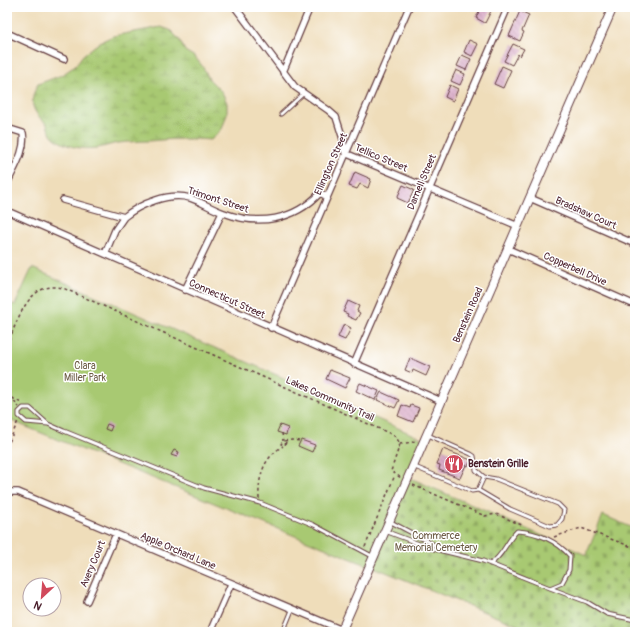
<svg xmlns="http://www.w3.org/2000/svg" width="642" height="639" viewBox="0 0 642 639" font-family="Pangolin,sans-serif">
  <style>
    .green { fill: #a8c972; stroke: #79744e }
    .wetland { fill: url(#wetland-marsh); stroke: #79744e }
    .cemetery { fill: url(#cemetery-stones); stroke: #79744e }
    .building { fill: url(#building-back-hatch) }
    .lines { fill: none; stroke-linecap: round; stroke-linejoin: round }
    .lane-casing { stroke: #633c40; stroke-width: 5 }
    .street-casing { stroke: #633c40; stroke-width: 8 }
    .secondary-casing { stroke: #633c40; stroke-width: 10 }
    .path { stroke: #633c40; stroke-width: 1.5; stroke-dasharray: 3 3; stroke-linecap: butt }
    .lane { stroke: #fff; stroke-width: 3 }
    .street { stroke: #fff; stroke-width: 5.5 }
    .secondary { stroke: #fff; stroke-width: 8 }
    .labels { text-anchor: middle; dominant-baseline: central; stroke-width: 3; stroke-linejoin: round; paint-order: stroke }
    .street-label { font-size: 10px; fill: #4a1f2b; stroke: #fff }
    .park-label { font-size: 10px; fill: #6b5a44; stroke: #fff }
    .poi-label { font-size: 10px; font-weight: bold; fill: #4a1f2b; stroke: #fff; text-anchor: start }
  </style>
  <defs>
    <pattern id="wetland-marsh" width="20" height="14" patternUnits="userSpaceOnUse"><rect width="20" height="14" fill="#a8c972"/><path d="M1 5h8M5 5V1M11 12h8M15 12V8" fill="none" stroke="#92ac63"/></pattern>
    <pattern id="cemetery-stones" width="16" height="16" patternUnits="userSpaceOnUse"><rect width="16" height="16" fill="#a8c972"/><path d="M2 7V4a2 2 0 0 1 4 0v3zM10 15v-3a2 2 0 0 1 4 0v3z" fill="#92ac63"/></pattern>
    <pattern id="building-back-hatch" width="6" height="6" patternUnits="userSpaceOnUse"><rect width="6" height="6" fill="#d9abc8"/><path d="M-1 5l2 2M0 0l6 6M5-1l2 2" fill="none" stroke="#b28ba3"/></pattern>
  </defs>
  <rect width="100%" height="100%" fill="#fff"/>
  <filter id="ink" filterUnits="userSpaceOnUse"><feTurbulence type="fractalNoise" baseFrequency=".025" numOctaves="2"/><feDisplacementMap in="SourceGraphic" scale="8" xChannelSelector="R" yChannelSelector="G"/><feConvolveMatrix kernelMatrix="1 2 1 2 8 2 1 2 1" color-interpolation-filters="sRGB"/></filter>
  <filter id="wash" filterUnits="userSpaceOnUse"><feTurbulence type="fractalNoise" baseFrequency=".012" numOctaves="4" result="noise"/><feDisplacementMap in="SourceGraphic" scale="16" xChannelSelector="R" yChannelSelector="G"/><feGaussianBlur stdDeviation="0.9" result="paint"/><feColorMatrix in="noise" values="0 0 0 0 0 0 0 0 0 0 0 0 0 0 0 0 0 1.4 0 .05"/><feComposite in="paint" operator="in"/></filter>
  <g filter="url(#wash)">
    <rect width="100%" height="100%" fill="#efddba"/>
    <path class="green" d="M32,268L423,439L369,566L7,419V302L15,305Z"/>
    <path class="wetland" d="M161,27L170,30L179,39L185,51L195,57L203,67L209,79L222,92L227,103V114L222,129L211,140C190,138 170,139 149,141C139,141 128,142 118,143C111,144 105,147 97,148C79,150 50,145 47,124C32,112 28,102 38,84L62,75L75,66L83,55L100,42L113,36Z"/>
    <path class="cemetery" d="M410,478L586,555L603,515L635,529V632H534L371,566Z"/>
    <g id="blocks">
      <path class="building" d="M481,7H493L485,23L476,18Z
        M520,11L529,15L522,31L524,32L520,41L509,36Z
        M469,40L478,44L472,56L464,52Z
        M513,44L524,49L520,56L518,54L512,65L504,61Z
        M462,55L471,59L466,70L457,66Z
        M502,66L511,70L503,88L494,84Z
        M456,70L465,74L460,85L451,81Z
        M450,85L458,89L453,101L445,97Z
        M355,172L371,179L368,188L360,184L357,189L349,186Z
        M403,185L414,190L408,203L397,198Z
        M348,301L359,306L357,311L360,313L356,320L347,316L348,314L343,312Z
        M344,324L351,328L345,340L338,337Z
        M410,358L430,367L426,376L413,370L412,373L405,370Z
        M330,370L350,378L345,388L326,379Z
        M360,383L379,391L375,400L356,391Z
        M381,392L399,400L395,408L377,400Z
        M402,405L410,408L411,405L419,408L413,422L398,416Z
        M107,424L112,426L110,431L105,429Z
        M280,425L288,428L286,435L277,432Z
        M301,440L315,445L312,452L298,446Z
        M443,449L471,460L468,466L466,465L460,478L439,470L440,465L437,464Z
        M174,450L179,452L177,457L171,455Z"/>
    </g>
  </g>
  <g filter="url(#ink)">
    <use href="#blocks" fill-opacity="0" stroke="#633c40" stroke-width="1"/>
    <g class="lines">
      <g class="lane-casing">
        <path id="lane" d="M281,114L303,94
          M48,424L26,422L19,416V412L23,408H30L48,424L64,431L204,488L260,503L314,525L372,556
          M415,467L472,491L478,490L484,477L476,470L474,456L471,454L428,435
          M478,490L510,509L550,526L557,525L562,519L564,510L558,504L496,479L484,477
          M391,522L444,550
          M385,531L430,548L483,561L550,588L562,583L569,570L570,556C557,541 537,532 517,531C506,542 503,556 490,564
          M550,588L587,602L607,614L635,620
          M283,632L292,610"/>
      </g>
      <g class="street-casing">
        <path id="street" d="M235,7L295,87L328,110L336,117L343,139L345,153L518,226
          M634,7H635
          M7,33L64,59
          M283,72L310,7
          M7,128L23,133C26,151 14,168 7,184
          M530,198L635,244
          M63,200L124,217C140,204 169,192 190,198C202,202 212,209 224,213C258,226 294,221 320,193L326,196
          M7,211L441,401
          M508,249L635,305
          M105,254L115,230L124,217
          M185,290L222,213
          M271,328L409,7
          M354,364L508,7
          M7,492H18L342,630
          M87,601L116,534
          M210,632L231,584"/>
      </g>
      <g class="secondary-casing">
        <path id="secondary" d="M341,632L613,7"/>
      </g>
      <path class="path" d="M7,345C18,320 28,280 63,288L391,434L396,437L400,444L391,471L401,478
        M7,395L21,403
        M10,397L19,407
        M282,433L283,441
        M286,442L285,445L281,444L283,441L292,440L300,441
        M400,444L413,442L417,439
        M7,447L18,421
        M413,485L485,516L496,514L524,526
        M259,499C258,477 263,458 283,446
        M554,537L581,528L635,548
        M365,547L395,475"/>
      <use href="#lane" class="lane"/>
      <use href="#street" class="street"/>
      <use href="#secondary" class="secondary"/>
    </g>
  </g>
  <defs>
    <g id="restaurant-disc" transform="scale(1)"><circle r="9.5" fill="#d1495b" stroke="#fff"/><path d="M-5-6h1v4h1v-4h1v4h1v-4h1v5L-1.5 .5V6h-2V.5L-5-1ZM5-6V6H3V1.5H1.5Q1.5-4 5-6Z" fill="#fff"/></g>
  </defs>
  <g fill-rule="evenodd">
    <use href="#restaurant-disc" x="454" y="464"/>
  </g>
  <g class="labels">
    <g class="street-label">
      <text transform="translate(381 158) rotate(23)">Tellico Street</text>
      <text transform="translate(331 164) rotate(-66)">Ellington Street</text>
      <text transform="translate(422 182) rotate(-67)">Darnell Street</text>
      <text transform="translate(218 200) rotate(18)">Trimont Street</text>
      <text transform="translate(586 213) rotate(24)">Bradshaw Court</text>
      <text transform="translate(575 269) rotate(24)">Copperbell Drive</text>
      <text transform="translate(227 299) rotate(24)">Connecticut Street</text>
      <text transform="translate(468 315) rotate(-66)">Benstein Road</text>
      <text transform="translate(330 399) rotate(24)">Lakes Community Trail</text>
      <text transform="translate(178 551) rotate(23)">Apple Orchard Lane</text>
      <text transform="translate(93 564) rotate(-67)">Avery Court</text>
    </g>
    <g class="park-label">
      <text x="85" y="366">Clara<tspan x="85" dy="12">Miller Park</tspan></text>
      <text x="436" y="536">Commerce<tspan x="436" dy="12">Memorial Cemetery</tspan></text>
    </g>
    <g class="poi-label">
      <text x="468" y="464">Benstein Grille</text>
    </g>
  </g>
  <rect width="642" height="639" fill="none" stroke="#fff" stroke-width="24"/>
  <g transform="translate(42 597) rotate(206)"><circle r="19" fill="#ffffff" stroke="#b7a5aa"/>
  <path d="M0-3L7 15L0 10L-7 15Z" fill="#d1495b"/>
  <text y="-6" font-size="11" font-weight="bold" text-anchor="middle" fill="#4a1f2b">N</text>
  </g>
</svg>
